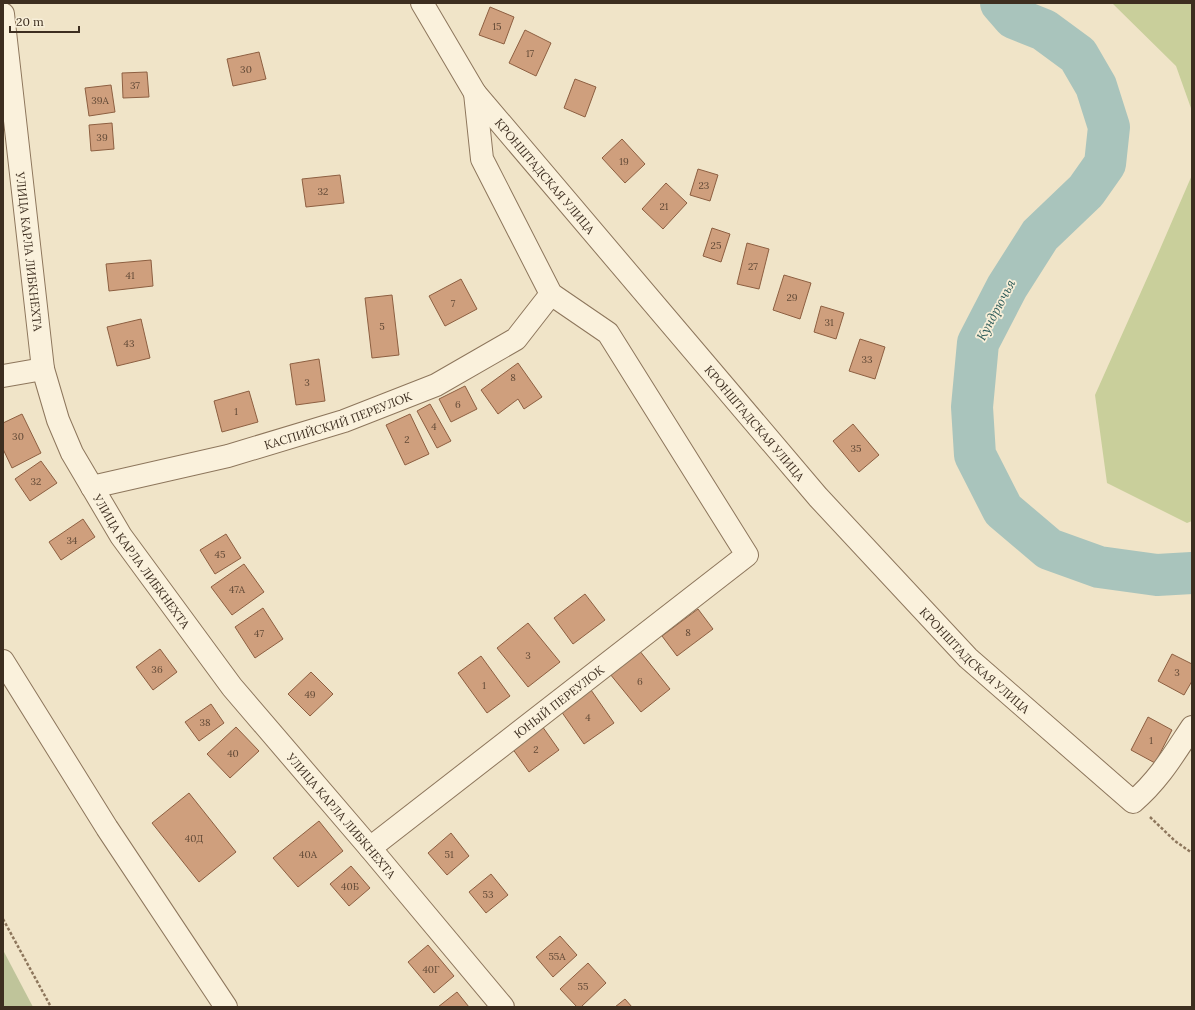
<svg xmlns="http://www.w3.org/2000/svg" width="1195" height="1010" viewBox="0 0 1195 1010" font-family="Lora,serif">
  <style>
    .green { fill: #c9cf9b }
    .cemetery { fill: #bfc49a }
    .lines { fill: none; stroke-linecap: round; stroke-linejoin: round }
    .river { stroke: #a9c4bc; stroke-width: 42 }
    .building { fill: #cf9f7d; stroke: #8d5f41 }
    .minor-casing { stroke: #8d765c; stroke-width: 24 }
    .path { stroke: #8d765c; stroke-width: 2.5; stroke-dasharray: 3 2; stroke-linecap: butt }
    .minor { stroke: #faf1dc; stroke-width: 22 }
    .labels { text-anchor: middle; dominant-baseline: central; stroke-width: 3.5; stroke-linejoin: round; paint-order: stroke }
    .number-label { font-size: 10px; fill: #624a37 }
    .street-label { font-size: 12px; fill: #3d2e20; stroke: #f7eed8 }
    .water-label { font-size: 13px; font-style: italic; fill: #2f5d5a; stroke: #f7eed8 }
  </style>
  <rect width="100%" height="100%" fill="#f0e4c8"/>
  <path class="green" d="M1112,3H1192V111L1176,66Z
    M1192,175V521L1187,523L1107,483L1095,395L1157,256Z"/>
  <path class="cemetery" d="M3,950L33,1007H3Z"/>
  <g class="lines">
    <path class="river" d="M1001,3L1014,18L1044,30L1078,55L1096,86L1109,127L1105,164L1086,191L1040,235L1007,287L978,343L972,407L975,455L1003,510L1049,549L1099,567L1157,575L1192,573"/>
  </g>
  <path class="building" d="M490,7L514,17L504,44L479,35Z
    M525,30L551,43L536,76L509,63Z
    M259,52L266,79L233,86L227,59Z
    M147,72L149,97L123,98L122,73Z
    M575,79L596,87L585,117L564,108Z
    M111,85L115,112L89,116L85,88Z
    M112,123L114,149L91,151L89,125Z
    M622,139L645,164L625,183L602,158Z
    M698,169L718,175L710,201L690,195Z
    M340,175L344,203L306,207L302,179Z
    M666,183L687,203L663,229L642,209Z
    M712,228L730,234L721,262L703,256Z
    M747,243L769,249L759,289L737,284Z
    M151,260L153,286L109,291L106,264Z
    M784,275L811,283L800,319L773,310Z
    M461,279L477,309L445,326L429,296Z
    M392,295L399,355L372,358L365,298Z
    M821,306L844,313L836,339L814,332Z
    M141,319L150,358L117,366L107,327Z
    M860,339L885,347L875,379L849,371Z
    M319,359L325,401L296,405L290,364Z
    M518,363L542,397L524,409L518,399L498,414L481,390Z
    M465,386L477,409L451,422L439,399Z
    M249,391L258,422L222,432L214,401Z
    M430,404L451,441L437,448L417,411Z
    M22,414L41,453L12,468L3,449V423Z
    M410,414L429,454L405,465L386,425Z
    M853,424L879,455L859,472L833,441Z
    M41,461L57,483L30,501L15,479Z
    M83,519L95,537L61,560L49,542Z
    M226,534L241,558L215,574L200,550Z
    M244,564L264,592L232,615L211,587Z
    M585,594L605,620L573,644L554,618Z
    M263,608L283,639L255,658L235,627Z
    M698,609L713,629L677,656L662,636Z
    M528,623L560,662L528,687L497,648Z
    M160,649L177,672L153,690L136,667Z
    M639,650L670,689L641,712L610,674Z
    M1172,654L1192,664V681L1184,695L1158,681Z
    M481,656L510,696L487,713L458,673Z
    M311,672L333,694L310,716L288,694Z
    M591,690L614,723L584,744L561,711Z
    M211,704L224,723L199,741L185,722Z
    M1148,717L1172,730L1155,763L1131,750Z
    M542,726L559,750L529,772L512,748Z
    M236,727L259,751L230,778L207,754Z
    M189,793L236,852L199,882L152,823Z
    M319,821L343,851L298,887L273,858Z
    M451,833L469,856L447,875L428,853Z
    M351,866L370,888L349,906L330,884Z
    M491,874L508,895L486,913L469,892Z
    M560,936L577,955L553,977L536,957Z
    M428,945L454,976L434,993L408,962Z
    M588,963L606,983L581,1007H577L560,989Z
    M457,992L469,1007H438Z
    M625,999L632,1007H615Z"/>
  <g class="lines">
    <g class="minor-casing">
      <g id="minor">
        <path id="s1" d="M422,3L475,93L818,497L968,658L1133,802C1159,780 1174,754 1192,727"/>
        <path id="s2" d="M3,14L43,369L58,420L72,453L121,536L232,687L370,848L503,1007"/>
        <path d="M3,376L43,369"/>
        <path id="s3" d="M92,487L228,456L344,421L436,385L516,339L551,294"/>
        <path d="M3,661L107,828L226,1007"/>
        <path id="s4" d="M370,848L747,555L608,333L551,294L482,159L475,93"/>
      </g>
    </g>
    <path class="path" d="M1150,817L1175,841L1192,853
      M3,919L51,1007"/>
    <use href="#minor" class="minor"/>
  </g>
  <g class="labels">
    <g class="number-label">
      <text x="497" y="26">15</text>
      <text x="530" y="53">17</text>
      <text x="246" y="69">30</text>
      <text x="135" y="85">37</text>
      <text x="100" y="100">39А</text>
      <text x="102" y="137">39</text>
      <text x="624" y="161">19</text>
      <text x="704" y="185">23</text>
      <text x="323" y="191">32</text>
      <text x="664" y="206">21</text>
      <text x="716" y="245">25</text>
      <text x="753" y="266">27</text>
      <text x="130" y="275">41</text>
      <text x="792" y="297">29</text>
      <text x="453" y="303">7</text>
      <text x="829" y="322">31</text>
      <text x="382" y="326">5</text>
      <text x="129" y="343">43</text>
      <text x="867" y="359">33</text>
      <text x="513" y="377">8</text>
      <text x="307" y="382">3</text>
      <text x="458" y="404">6</text>
      <text x="236" y="411">1</text>
      <text x="434" y="426">4</text>
      <text x="18" y="436">30</text>
      <text x="407" y="439">2</text>
      <text x="856" y="448">35</text>
      <text x="36" y="481">32</text>
      <text x="72" y="540">34</text>
      <text x="220" y="554">45</text>
      <text x="237" y="589">47А</text>
      <text x="688" y="632">8</text>
      <text x="259" y="633">47</text>
      <text x="528" y="655">3</text>
      <text x="157" y="669">36</text>
      <text x="1177" y="672">3</text>
      <text x="640" y="681">6</text>
      <text x="484" y="685">1</text>
      <text x="310" y="694">49</text>
      <text x="588" y="717">4</text>
      <text x="205" y="722">38</text>
      <text x="1151" y="740">1</text>
      <text x="536" y="749">2</text>
      <text x="233" y="753">40</text>
      <text x="194" y="838">40Д</text>
      <text x="308" y="854">40А</text>
      <text x="449" y="854">51</text>
      <text x="350" y="886">40Б</text>
      <text x="488" y="894">53</text>
      <text x="557" y="956">55А</text>
      <text x="431" y="969">40Г</text>
      <text x="583" y="986">55</text>
    </g>
    <g class="street-label">
      <text stroke="none"><textPath href="#s1" startOffset="213">КРОНШТАДСКАЯ УЛИЦА</textPath></text>
      <text stroke="none"><textPath href="#s2" startOffset="239">УЛИЦА КАРЛА ЛИБКНЕХТА</textPath></text>
      <text stroke="none"><textPath href="#s3" startOffset="255">КАСПИЙСКИЙ ПЕРЕУЛОК</textPath></text>
      <text stroke="none"><textPath href="#s1" startOffset="537">КРОНШТАДСКАЯ УЛИЦА</textPath></text>
      <text stroke="none"><textPath href="#s2" startOffset="575">УЛИЦА КАРЛА ЛИБКНЕХТА</textPath></text>
      <text stroke="none"><textPath href="#s1" startOffset="861">КРОНШТАДСКАЯ УЛИЦА</textPath></text>
      <text stroke="none"><textPath href="#s4" startOffset="239">ЮНЫЙ ПЕРЕУЛОК</textPath></text>
      <text stroke="none"><textPath href="#s2" startOffset="899">УЛИЦА КАРЛА ЛИБКНЕХТА</textPath></text>
    </g>
    <g class="water-label">
      <text transform="translate(996 310) rotate(-62)">Кундрючья</text>
    </g>
  </g>
  <rect width="1195" height="1010" fill="none" stroke="#3d2e20" stroke-width="8"/>
  <path d="M10 26v6h69v-6" fill="none" stroke="#3d2e20" stroke-width="2"/>
  <text x="16" y="26" font-size="12" fill="#3d2e20" stroke="#f7eed8" stroke-width="3" paint-order="stroke">20 m</text>
</svg>
